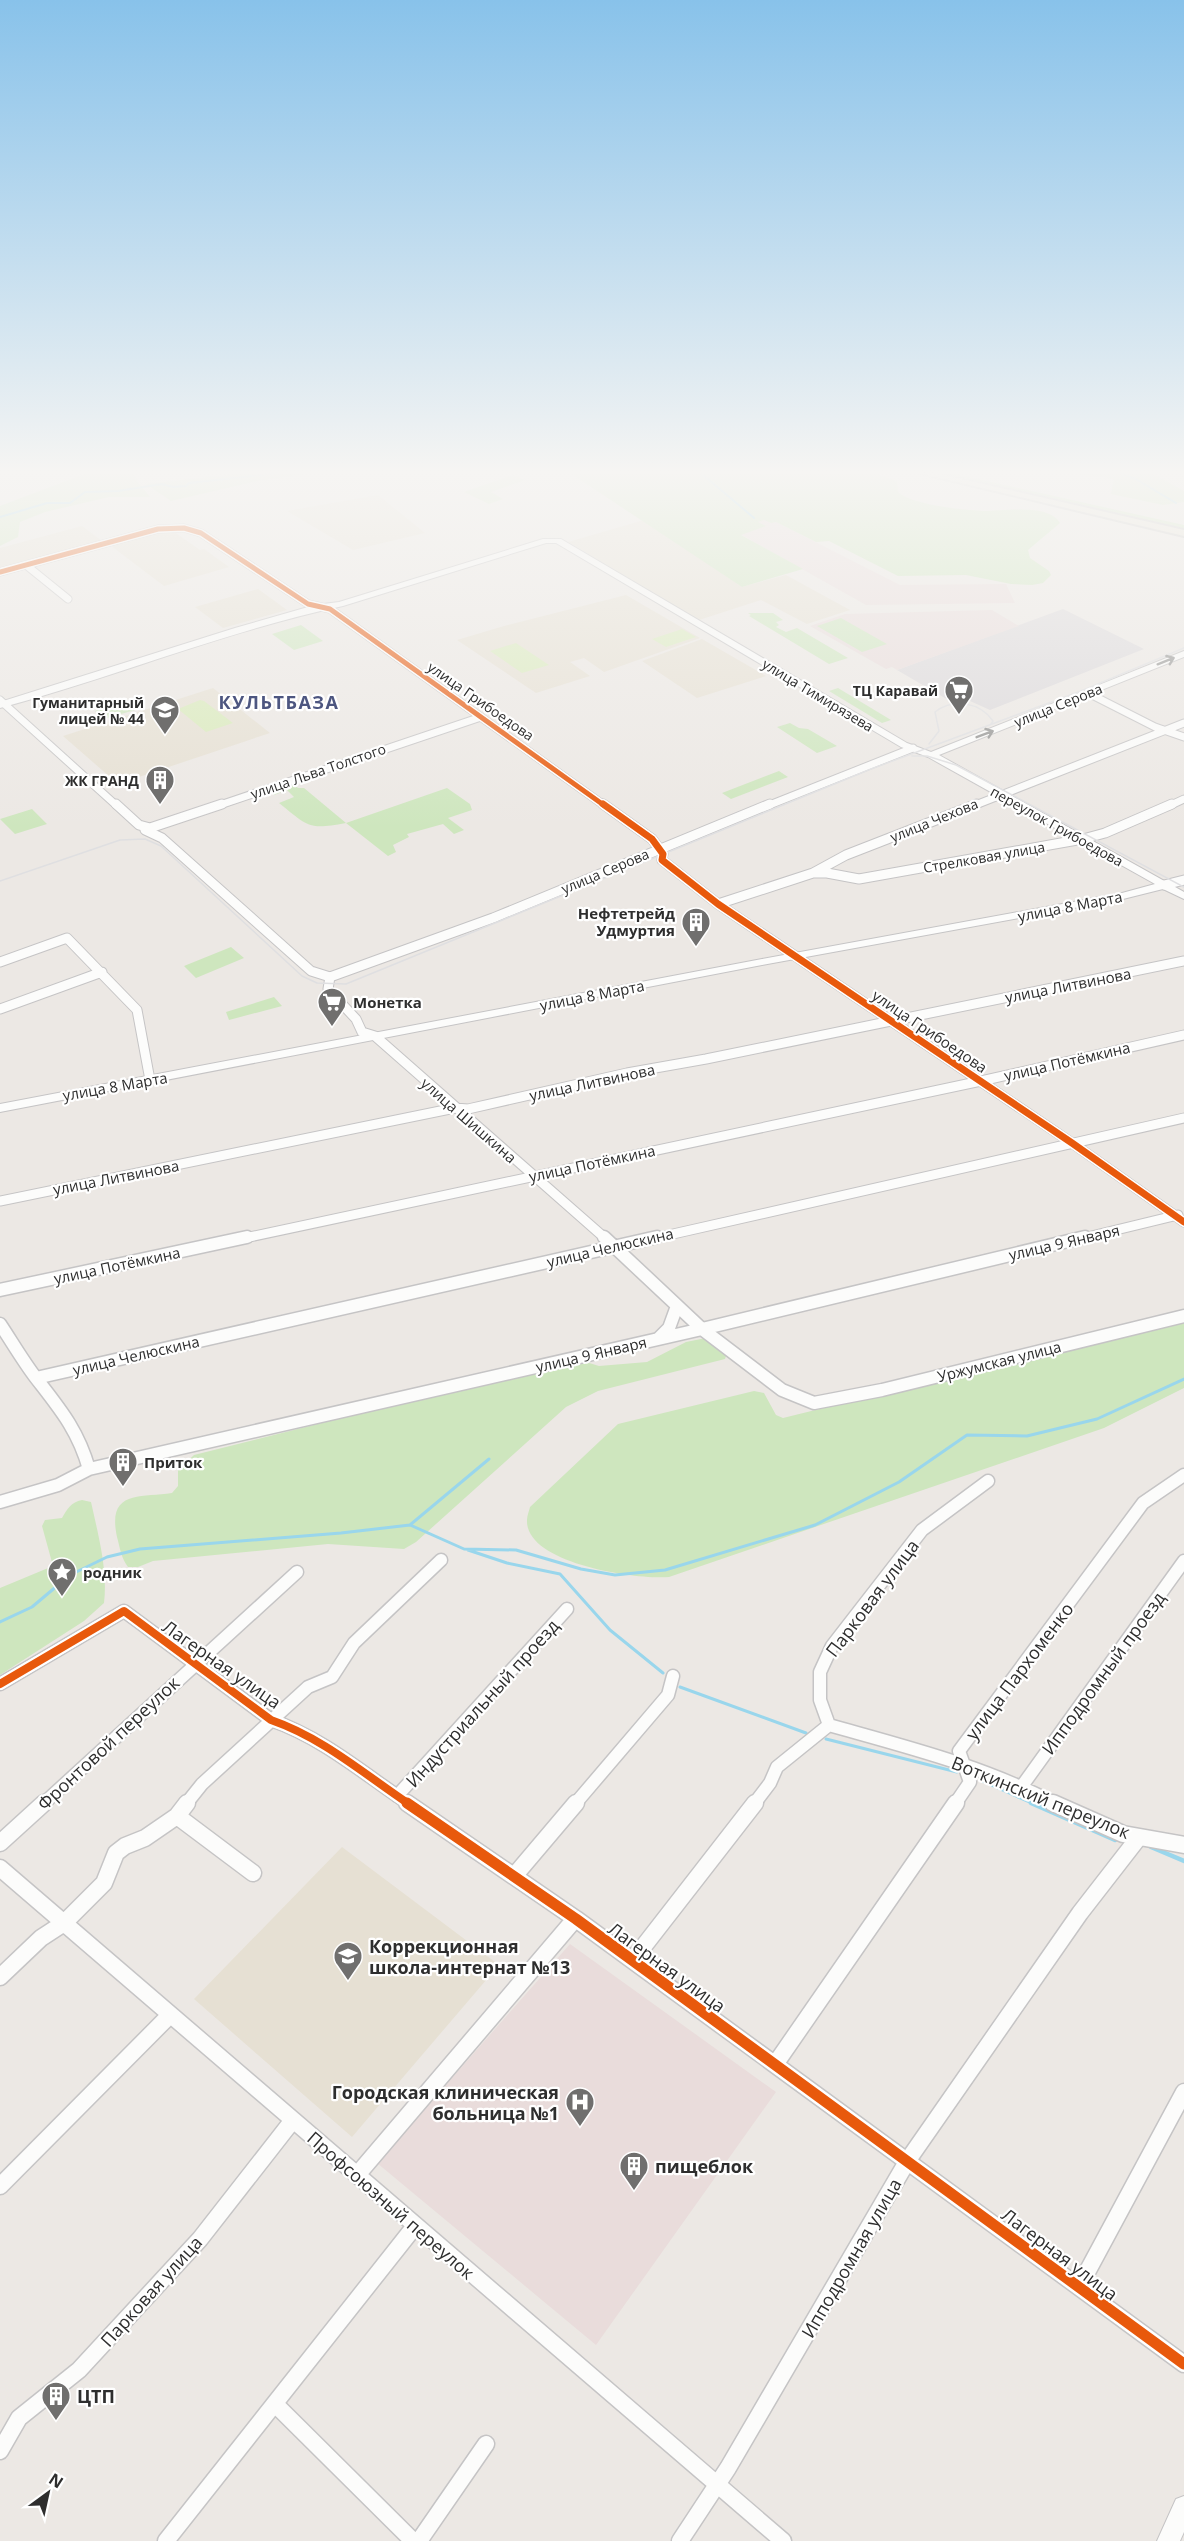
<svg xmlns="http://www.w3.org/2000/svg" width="1184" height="2541" viewBox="0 0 1184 2541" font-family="'Open Sans',sans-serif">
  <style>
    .industrial { fill: #dcd9db }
    .education { fill: #e6e0d3 }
    .medical { fill: #e9dcdb }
    .green { fill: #cee6be }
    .pitch { fill: #d9eabb }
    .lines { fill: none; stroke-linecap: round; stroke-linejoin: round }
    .stream-far2 { stroke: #99d6ec; stroke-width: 2 }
    .stream-far1 { stroke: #99d6ec; stroke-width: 3 }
    .stream { stroke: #99d6ec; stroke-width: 4.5 }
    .street-far3-casing { stroke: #c5c4c5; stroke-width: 9 }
    .street-far2-casing { stroke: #c5c4c5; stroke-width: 11 }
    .street-far1-casing { stroke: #c5c4c5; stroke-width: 15 }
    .street-casing { stroke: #c5c4c5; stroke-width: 19 }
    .secondary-casing { stroke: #c5c4c5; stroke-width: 2 }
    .primary-casing { stroke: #c6c5c4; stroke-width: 4 }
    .street-far3 { stroke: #fcfcfb; stroke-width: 7 }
    .street-far2 { stroke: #fcfcfb; stroke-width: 9 }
    .street-far1 { stroke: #fcfcfb; stroke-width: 12 }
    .street { stroke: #fcfcfb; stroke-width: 16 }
    .secondary { fill: #fcfcfb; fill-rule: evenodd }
    .primary { fill: #e8e4d6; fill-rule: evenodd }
    .tram { stroke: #dfdfe1; stroke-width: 1.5 }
    .cycleway-far3-casing { stroke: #fff; stroke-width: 8 }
    .cycleway-far2-casing { stroke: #fff; stroke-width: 10 }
    .cycleway-far1-casing { stroke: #fff; stroke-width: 12 }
    .cycleway-casing { stroke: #fff; stroke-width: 15 }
    .cycleway-far3 { stroke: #e8590c; stroke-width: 5 }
    .cycleway-far2 { stroke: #e8590c; stroke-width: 7 }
    .cycleway-far1 { stroke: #e8590c; stroke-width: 8 }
    .cycleway { stroke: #e8590c; stroke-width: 11 }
    .oneway { stroke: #959594 }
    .labels { text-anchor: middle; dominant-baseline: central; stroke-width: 4.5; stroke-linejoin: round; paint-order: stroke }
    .far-poi-label { font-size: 14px; font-weight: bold; fill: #2e2e2e; stroke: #fff; text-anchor: end }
    .far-street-label { font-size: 14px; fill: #2e2e2e; stroke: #fff }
    .street-label { font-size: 15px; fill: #2e2e2e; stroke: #fff }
    .poi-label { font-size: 15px; font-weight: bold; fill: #2e2e2e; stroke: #fff; text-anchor: start }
    .far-district-label { font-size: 18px; font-weight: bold; letter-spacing: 1.5px; fill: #4d5680; stroke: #fff }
    .near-street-label { font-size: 18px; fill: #2e2e2e; stroke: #fff }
    .near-poi-label { font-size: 18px; font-weight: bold; fill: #2e2e2e; stroke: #fff; text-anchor: start }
  </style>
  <rect width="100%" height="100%" fill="#ece8e4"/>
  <path class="industrial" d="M1063,609L1144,649L990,710L970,701H950L897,670Z"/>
  <path class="education" d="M378,495L425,533L353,550L287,511Z
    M644,520L742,587L786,575L850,610L807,624L761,600L699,620L568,542Z
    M82,526L102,541L0,569V548Z
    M170,529L200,550L204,549L229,567L164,586L110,545Z
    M258,589L287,610L223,628L195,607Z
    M626,595L700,638L604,672L584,658L570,662L590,676L536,693L457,640L504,626Z
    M702,639L766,676L697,698L642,661Z
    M213,688L270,733L118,784L63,736Z
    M342,1847L499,1965L352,2137L194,1999Z"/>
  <path class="medical" d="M764,520L771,523L776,522L900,585L1006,584L1015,603L866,605L740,534L765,526L758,522Z
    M992,610L1019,626L897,670L892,667L886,669L810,626L845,614Z
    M570,1944L776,2092L596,2345L377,2163Z"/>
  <path class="green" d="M87,473H134L137,481L150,497H109L45,512L20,522L18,537L0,546V506Z
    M243,473H312L257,481L171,501L146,484Z
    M570,473H875L897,481L898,492C912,505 964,510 984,511C1003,511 1049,503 1060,523L1028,550L1030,558L1049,571L1051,575L1043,583L1032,585L1011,584L966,575L898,576L829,541L816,542L776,522L771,523L764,520L758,522L766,526L741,535L803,569L742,587Z
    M934,473H951L1184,525V530Z
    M1068,473H1152L1184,491V502L1163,505L1111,494L1114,479C1098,475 1084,476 1068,473Z
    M513,475L525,480L491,492L503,499L489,504L464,492Z
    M748,613H773L783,620L776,622L779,625L776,627L786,632L797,628L848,658L829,664L749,616L751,615Z
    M841,618L887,644L862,652L817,626Z
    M301,625L323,641L294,650L272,634Z
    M838,688L891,720L882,723L829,691Z
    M125,702L135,710L104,719L95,711Z
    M790,723L799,728L808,729L837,746L817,753L777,727Z
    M779,771L788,777L731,799L722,793Z
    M293,784L298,788H304L346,823L447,788L470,804L472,810L448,818L464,830L454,834L443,824L407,834L409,837L393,845L396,852L388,856L346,823C308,830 309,827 279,803L294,797L287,790L274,795L270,792Z
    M32,809L47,824L15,834L0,819Z
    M231,947L244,958L196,978L184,966Z
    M274,997L282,1006L229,1020L226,1012Z
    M1184,1319V1388L1104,1428L669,1577C638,1580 525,1564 527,1520C527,1516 529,1511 530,1507L618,1424L754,1391L764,1393L776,1415L783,1418Z
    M706,1338L727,1353L725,1359L598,1391L566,1407L416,1542L404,1549L328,1544L153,1561L138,1567H128C121,1558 120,1548 117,1537C107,1490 139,1498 172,1493L178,1486V1470L194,1455L520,1373L548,1371L586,1362L599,1366L647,1362L686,1342Z
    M82,1500L91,1502C98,1534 108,1570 104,1603L84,1621L0,1675V1588L53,1566L42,1526L45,1520L62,1518C67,1509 71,1502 82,1500Z"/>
  <path class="pitch" d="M682,629L696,637L666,647L652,639Z
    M516,643L549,665L522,673L490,651Z
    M200,700L204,701L233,723L206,732L178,709Z"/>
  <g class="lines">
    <path class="stream-far2" d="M701,473L754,518
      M1120,473L1134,478L1176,503
      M0,517L47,503H70L85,492L118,491L162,484L173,487L186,486L189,483L277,473"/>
    <path class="stream-far1" d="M410,1525L489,1459
      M468,1550L507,1563L560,1574L610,1630L663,1673
      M0,1622L32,1607L70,1575L107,1557L140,1549L341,1533L410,1525L464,1549L516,1550L581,1569L615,1575L665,1570L815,1525L899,1482L967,1435L1027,1436L1097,1419L1184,1379
      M680,1687L806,1733
      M826,1739L957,1772
      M980,1780L1034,1804"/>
    <path class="stream" d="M1031,1803L1115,1840
      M1151,1847L1184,1861"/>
    <g class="street-far3-casing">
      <path id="street-far3" d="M26,565L68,599
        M0,572L158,529L184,528L201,533L308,604L330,609L605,806
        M1088,693L1155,727L1184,737
        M0,700L117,806
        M217,806L481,717
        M767,806L913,748
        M973,806L1184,723
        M1169,806L1184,799"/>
    </g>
    <g class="street-far2-casing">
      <path id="street-far2" d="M116,804L139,825L150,828L222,804
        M603,804L652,839L663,854L662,860L718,904L1072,1143L1184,1222
        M145,830L162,838L311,971L330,977
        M813,873H827L859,879L1083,839L1105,833L1172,804
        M1164,885L1184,880
        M718,904L813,873L846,855L977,804
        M0,962L67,938L137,1010L150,1080
        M330,977L328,989L356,1019L362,1032L375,1036L606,1239
        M330,977L493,918L770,804
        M0,1009L102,972
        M0,1201L455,1108L468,1109L627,1073L706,1059L1184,961
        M240,1239L981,1081L1184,1035
        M651,1239L1184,1118
        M1079,1239L1178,1215"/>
    </g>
    <g class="street-far1-casing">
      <path id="street-far1" d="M604,1237L702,1329L782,1390L814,1403L882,1390L1184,1316
        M0,1290L247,1237
        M0,1324C12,1342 23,1361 36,1378C60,1409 78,1430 89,1469
        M659,1338L669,1328L677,1306
        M36,1378L657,1237
        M0,1502L58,1485L89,1469L702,1329L1085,1237
        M0,1684L124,1611L271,1720C323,1738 364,1774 409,1804
        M829,1725C907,1747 984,1766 1056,1804
        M1022,1786L1184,1561
        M397,1796L567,1609
        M43,1804L297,1572
        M186,1804L202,1784L308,1687L332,1677L354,1643L441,1560
        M575,1804L668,1695L673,1676
        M754,1804L770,1783L777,1767L829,1725L820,1700V1672L832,1646L922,1530L988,1481
        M955,1804L970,1782L959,1751L1143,1503L1184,1475"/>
    </g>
    <g class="street-casing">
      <path id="street" d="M407,1803L576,1919L1184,2364
        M1053,1803L1123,1834L1184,1845
        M177,1816L253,1873
        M0,1843L44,1803
        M0,1868L783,2541
        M515,1875L576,1803
        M633,1960L755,1803
        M0,1977L41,1938L64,1923L104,1883L116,1853L125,1846L145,1838L177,1816L187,1803
        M776,2063L956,1803
        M357,2175L575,1919
        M0,2186L170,2015
        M1079,2287L1184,2092
        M275,2404L413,2541
        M0,2451L19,2418L79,2370L200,2239L293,2120
        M166,2541L415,2226
        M419,2541L486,2444
        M680,2541L728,2468L908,2160L1080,1913L1139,1837"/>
    </g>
    <g class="secondary-casing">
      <path id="secondary" d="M543,539H561L907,743L931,752L1184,651V657L939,755L1184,892V899L1163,889L1123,899L762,965L0,1112V1104L762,959L1122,893L1155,884L928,757L901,747L556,543H546L343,606C226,631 115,677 0,708V702L235,628L315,605L339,602Z
        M1184,2496V2532L1180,2541H1157L1176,2499Z"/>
    </g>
    <g class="primary-casing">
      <path id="primary" d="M919,473H935L1184,530V536Z"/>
    </g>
    <use href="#street-far3" class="street-far3"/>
    <use href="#street-far2" class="street-far2"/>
    <use href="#street-far1" class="street-far1"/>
    <use href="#street" class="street"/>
    <use href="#secondary" class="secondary"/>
    <use href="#primary" class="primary"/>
    <path class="tram" d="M929,744L939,731L935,712C953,698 980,702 993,721L991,724
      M912,756H927L956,765L1184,887
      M0,881L120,840L145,839L161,846L302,976L317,983L346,984L871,769L1081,691L1184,648"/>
    <g class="cycleway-far3-casing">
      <path id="cycleway-far3" d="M0,572L158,529L184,528L201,533L308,604L330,609L605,806"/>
    </g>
    <g class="cycleway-far2-casing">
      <path id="cycleway-far2" d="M603,804L652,839L663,854L662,860L718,904L1072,1143L1184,1222"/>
    </g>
    <g class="cycleway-far1-casing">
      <path id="cycleway-far1" d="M0,1684L124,1611L271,1720C323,1738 364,1774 409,1804"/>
    </g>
    <g class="cycleway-casing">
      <path id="cycleway" d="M407,1803L576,1919L1184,2364"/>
    </g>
    <use href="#cycleway-far3" class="cycleway-far3"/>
    <use href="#cycleway-far2" class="cycleway-far2"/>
    <use href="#cycleway-far1" class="cycleway-far1"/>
    <use href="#cycleway" class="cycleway"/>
  </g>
  <defs><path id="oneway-shaft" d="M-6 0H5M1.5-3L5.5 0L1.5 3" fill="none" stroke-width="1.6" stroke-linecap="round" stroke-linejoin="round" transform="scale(1.5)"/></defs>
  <g class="oneway">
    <use href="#oneway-shaft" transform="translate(1166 661) rotate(-22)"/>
    <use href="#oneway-shaft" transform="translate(985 734) rotate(-21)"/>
  </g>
  <linearGradient id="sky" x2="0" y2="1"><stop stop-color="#88c2ea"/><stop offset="0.57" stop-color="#f6f5f3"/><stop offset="1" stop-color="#f6f5f3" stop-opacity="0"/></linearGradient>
  <rect width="1184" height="828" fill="url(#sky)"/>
  <defs>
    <g id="supermarket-pin" transform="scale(1.5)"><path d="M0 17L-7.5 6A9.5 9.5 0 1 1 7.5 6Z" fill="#706f6e" stroke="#fff"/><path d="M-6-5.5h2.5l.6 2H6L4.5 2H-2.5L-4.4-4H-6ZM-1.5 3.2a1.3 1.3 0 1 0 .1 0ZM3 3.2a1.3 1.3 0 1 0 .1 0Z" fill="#fff"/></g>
    <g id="school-pin" transform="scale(1.5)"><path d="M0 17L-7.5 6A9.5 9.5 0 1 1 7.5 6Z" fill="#706f6e" stroke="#fff"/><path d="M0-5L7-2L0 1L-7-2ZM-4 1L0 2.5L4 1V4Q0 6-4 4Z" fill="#fff"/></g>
    <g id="building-pin" transform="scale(1.5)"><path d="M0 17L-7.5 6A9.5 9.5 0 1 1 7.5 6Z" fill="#706f6e" stroke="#fff"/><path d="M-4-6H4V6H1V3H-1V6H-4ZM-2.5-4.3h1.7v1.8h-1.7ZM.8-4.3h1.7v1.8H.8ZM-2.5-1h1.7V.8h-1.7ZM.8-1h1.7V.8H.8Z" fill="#fff"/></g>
    <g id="sight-pin" transform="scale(1.5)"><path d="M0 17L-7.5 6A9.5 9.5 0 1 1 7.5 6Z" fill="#706f6e" stroke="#fff"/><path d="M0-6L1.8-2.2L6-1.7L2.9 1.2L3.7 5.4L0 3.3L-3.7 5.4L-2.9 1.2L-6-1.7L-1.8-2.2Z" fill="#fff"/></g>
    <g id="hospital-pin" transform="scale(1.5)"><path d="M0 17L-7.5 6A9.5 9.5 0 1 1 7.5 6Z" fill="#706f6e" stroke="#fff"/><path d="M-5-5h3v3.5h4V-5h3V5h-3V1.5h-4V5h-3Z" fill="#fff"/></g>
  </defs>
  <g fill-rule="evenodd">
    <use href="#supermarket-pin" x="959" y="690"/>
    <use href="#school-pin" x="165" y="710"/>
    <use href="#building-pin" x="160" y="780"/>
    <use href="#building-pin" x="696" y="922"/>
    <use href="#supermarket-pin" x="332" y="1002"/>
    <use href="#building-pin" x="123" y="1462"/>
    <use href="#sight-pin" x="62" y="1572"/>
    <use href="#school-pin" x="348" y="1956"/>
    <use href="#hospital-pin" x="580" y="2102"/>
    <use href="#building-pin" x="634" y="2166"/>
    <use href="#building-pin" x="56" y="2396"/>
  </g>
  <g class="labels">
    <g class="far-poi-label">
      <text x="938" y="690">ТЦ Каравай</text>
      <text x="144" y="702">Гуманитарный<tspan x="144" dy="16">лицей № 44</tspan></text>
      <text x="139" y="780">ЖК ГРАНД</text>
    </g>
    <g class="far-street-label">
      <text transform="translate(818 695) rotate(31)">улица Тимирязева</text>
      <text transform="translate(481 701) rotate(35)">улица Грибоедова</text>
      <text transform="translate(1058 705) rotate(-22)">улица Серова</text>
      <text transform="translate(318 771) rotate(-19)">улица Льва Толстого</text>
      <text transform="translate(934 820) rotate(-22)">улица Чехова</text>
      <text transform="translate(1057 826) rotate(29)">переулок Грибоедова</text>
      <text transform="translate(984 857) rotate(-10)">Стрелковая улица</text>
      <text transform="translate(605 871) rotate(-23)">улица Серова</text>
    </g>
    <g class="street-label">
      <text transform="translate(1070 906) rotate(-11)">улица 8 Марта</text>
      <text transform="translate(1068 985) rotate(-11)">улица Литвинова</text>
      <text transform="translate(592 995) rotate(-11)">улица 8 Марта</text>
      <text transform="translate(930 1031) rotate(34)">улица Грибоедова</text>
      <text transform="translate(1067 1061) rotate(-13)">улица Потёмкина</text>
      <text transform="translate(592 1082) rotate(-12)">улица Литвинова</text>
      <text transform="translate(115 1086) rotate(-10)">улица 8 Марта</text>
      <text transform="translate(469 1120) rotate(41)">улица Шишкина</text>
      <text transform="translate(592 1163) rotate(-12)">улица Потёмкина</text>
      <text transform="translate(116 1177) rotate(-11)">улица Литвинова</text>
      <text transform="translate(1064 1242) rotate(-13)">улица 9 Января</text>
      <text transform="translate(610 1247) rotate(-13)">улица Челюскина</text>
      <text transform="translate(117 1265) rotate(-12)">улица Потёмкина</text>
      <text transform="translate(591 1354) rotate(-13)">улица 9 Января</text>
      <text transform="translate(136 1355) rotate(-13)">улица Челюскина</text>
      <text transform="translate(999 1361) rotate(-14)">Уржумская улица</text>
    </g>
    <g class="poi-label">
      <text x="675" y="913" text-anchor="end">Нефтетрейд<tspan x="675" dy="17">Удмуртия</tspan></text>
      <text x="353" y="1002">Монетка</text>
      <text x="144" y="1462">Приток</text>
      <text x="83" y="1572">родник</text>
    </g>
    <g class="far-district-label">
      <text x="279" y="702">КУЛЬТБАЗА</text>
    </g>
    <g class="near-street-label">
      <text transform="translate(872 1598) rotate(-53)">Парковая улица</text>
      <text transform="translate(222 1664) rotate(35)">Лагерная улица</text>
      <text transform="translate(1019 1671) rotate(-53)">улица Пархоменко</text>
      <text transform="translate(1103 1673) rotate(-54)">Ипподромный проезд</text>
      <text transform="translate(482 1703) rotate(-48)">Индустриальный проезд</text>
      <text transform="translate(108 1743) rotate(-43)">Фронтовой переулок</text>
      <text transform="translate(1041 1797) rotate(22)">Воткинский переулок</text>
      <text transform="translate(667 1967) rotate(36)">Лагерная улица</text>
      <text transform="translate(391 2205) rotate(41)">Профсоюзный переулок</text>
      <text transform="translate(1060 2254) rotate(37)">Лагерная улица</text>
      <text transform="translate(851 2258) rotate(-60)">Ипподромная улица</text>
      <text transform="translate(151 2291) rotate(-48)">Парковая улица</text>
    </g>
    <g class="near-poi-label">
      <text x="369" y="1946">Коррекционная<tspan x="369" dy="21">школа-интернат №13</tspan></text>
      <text x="559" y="2092" text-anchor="end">Городская клиническая<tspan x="559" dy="21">больница №1</tspan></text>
      <text x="655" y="2166">пищеблок</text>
      <text x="77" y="2396">ЦТП</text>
    </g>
  </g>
  <g transform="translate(48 2493) rotate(33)" stroke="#ffffff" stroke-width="4.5" paint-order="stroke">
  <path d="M0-4.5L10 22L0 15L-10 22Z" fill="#2e2e2e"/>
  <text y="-9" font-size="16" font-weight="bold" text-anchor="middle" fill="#2e2e2e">N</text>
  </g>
</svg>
